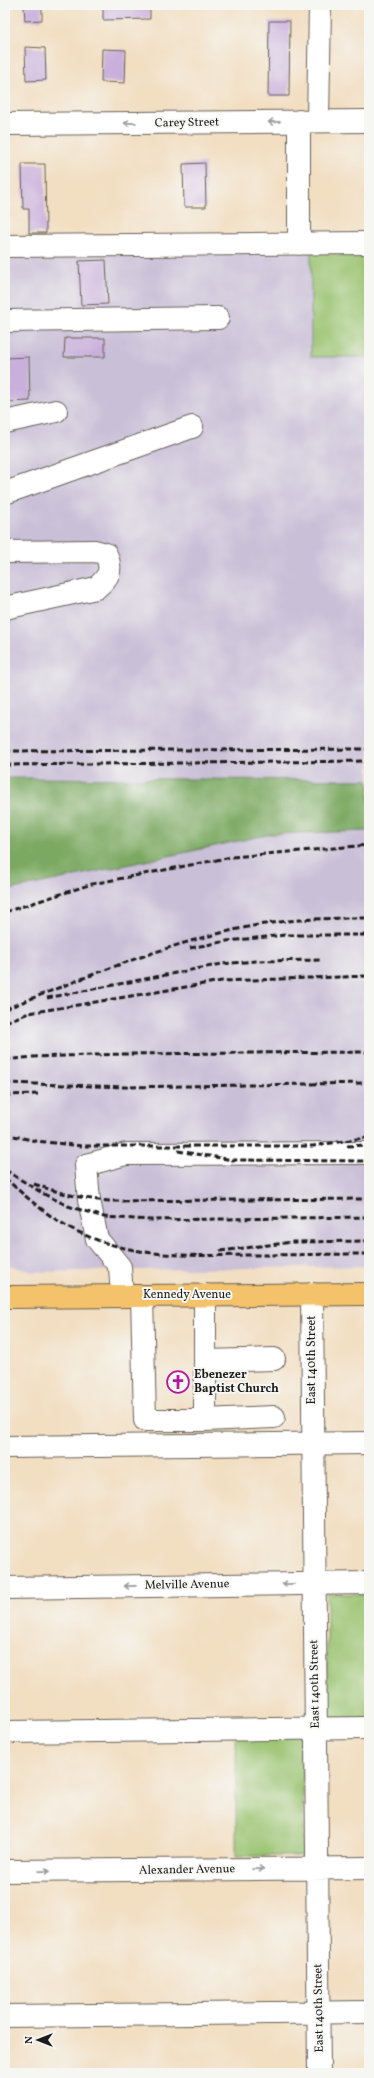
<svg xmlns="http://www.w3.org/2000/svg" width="374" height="2078" viewBox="0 0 374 2078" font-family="Vollkorn,serif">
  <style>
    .industrial { fill: #c9bfd7 }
    .green { fill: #9ac36f; stroke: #5b7046 }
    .forest { fill: #7ba962; stroke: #4c623f }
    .building { fill: #c9afdc }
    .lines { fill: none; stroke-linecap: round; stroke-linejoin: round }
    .minor-casing { stroke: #676056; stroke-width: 24 }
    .major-casing { stroke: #676056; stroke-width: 24 }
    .minor { stroke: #fff; stroke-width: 22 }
    .major { stroke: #f3c26a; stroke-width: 22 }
    .rail { stroke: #1c1c1c; stroke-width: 3; stroke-dasharray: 6 3; stroke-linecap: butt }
    .oneway { stroke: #999 }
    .labels { text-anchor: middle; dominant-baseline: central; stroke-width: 4; stroke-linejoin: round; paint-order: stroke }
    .street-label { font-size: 12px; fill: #1c1c1c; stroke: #f6f6f2 }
    .poi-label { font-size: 12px; font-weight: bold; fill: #1c1c1c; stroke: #f6f6f2; text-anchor: start }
  </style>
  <rect width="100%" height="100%" fill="#f6f6f2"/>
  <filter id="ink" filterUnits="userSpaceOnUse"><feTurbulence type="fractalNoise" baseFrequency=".025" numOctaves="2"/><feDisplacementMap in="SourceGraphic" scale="8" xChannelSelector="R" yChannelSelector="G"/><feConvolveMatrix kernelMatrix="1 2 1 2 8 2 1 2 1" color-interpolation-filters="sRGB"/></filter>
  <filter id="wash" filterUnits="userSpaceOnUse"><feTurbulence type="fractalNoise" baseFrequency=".012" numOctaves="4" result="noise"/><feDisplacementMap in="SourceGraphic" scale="16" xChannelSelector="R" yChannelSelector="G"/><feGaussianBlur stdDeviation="0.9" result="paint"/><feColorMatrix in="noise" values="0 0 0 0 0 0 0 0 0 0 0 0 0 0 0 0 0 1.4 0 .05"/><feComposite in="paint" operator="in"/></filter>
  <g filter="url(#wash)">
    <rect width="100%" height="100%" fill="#f2dec1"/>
    <path class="industrial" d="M5,252H311V357H369V780L5,778Z
      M369,831V1266L32,1272L5,1264V891L271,834Z"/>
    <path class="green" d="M369,250V357H311V252Z
      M327,1594H369V1723L327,1724Z
      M236,1729H303V1856H236Z"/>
    <path class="forest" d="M5,778L369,780V831L271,834L5,891Z"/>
    <g id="blocks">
      <path class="building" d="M24,5H42V20L25,21Z
        M103,5H150V19L103,20Z
        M269,21H290L289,96H268Z
        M25,47L45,48L46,80L26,81Z
        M102,49L126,50L125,83L101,82Z
        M205,163L206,207H184L183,164Z
        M22,164H45L46,233H29V209H23Z
        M106,260L108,304L81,305L79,261Z
        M65,338H105V357H64Z
        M29,357L30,401L5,402V358Z"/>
    </g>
  </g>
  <g filter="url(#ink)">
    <use href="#blocks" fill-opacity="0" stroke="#676056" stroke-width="1"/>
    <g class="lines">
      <g class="minor-casing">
        <path id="minor" d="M299,121V244
          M318,121L320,5
          M5,124L369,121
          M5,246L369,243
          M5,321L218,318
          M5,422L56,411
          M5,493L192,427
          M5,552L95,551L106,554C113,571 109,577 96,588L5,608
          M312,1294L319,2073
          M205,1295V1420L274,1417
          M122,1296L120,1267L97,1239L89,1200L86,1165L126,1154L364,1153
          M142,1296L145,1420H205
          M206,1361L274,1359
          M5,1447L369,1443
          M5,1588L369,1583
          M5,1732L369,1728
          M5,1871L369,1868
          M5,2016L369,2012"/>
      </g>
      <g class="major-casing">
        <path id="major" d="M5,1297L369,1294"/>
      </g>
      <use href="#minor" class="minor"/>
      <use href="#major" class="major"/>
      <path class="rail" d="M5,751L369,749
        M5,765L369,761
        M5,912L92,884L232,857L369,845
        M190,948L227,941L286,935H369
        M47,998L222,964L255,961L322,960
        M5,1009C82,979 161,945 243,928C284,919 326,918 369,918
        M5,1022L29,1013L222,981L369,976
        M5,1060L33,1057L124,1054L369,1052
        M5,1083L125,1087L369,1083
        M5,1095L40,1094
        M5,1134L36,1141L83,1146H313L369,1137
        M347,1146L369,1145
        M178,1151L233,1160L369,1161
        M5,1170L44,1194L68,1206L104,1217L150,1220L369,1217
        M5,1178C24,1195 45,1214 67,1226C125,1259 187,1256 251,1255C290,1255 330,1254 369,1254
        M34,1184C59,1193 83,1199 109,1201L369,1199
        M220,1251L293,1242L369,1241"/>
    </g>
    <defs><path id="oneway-shaft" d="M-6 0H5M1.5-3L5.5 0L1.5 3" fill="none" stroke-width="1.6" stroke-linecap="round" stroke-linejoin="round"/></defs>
    <g class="oneway">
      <use href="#oneway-shaft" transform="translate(274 122) rotate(179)"/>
      <use href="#oneway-shaft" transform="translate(130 123) rotate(179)"/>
      <use href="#oneway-shaft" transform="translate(288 1584) rotate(179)"/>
      <use href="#oneway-shaft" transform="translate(130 1586) rotate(179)"/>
      <use href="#oneway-shaft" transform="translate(258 1869) rotate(-1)"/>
      <use href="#oneway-shaft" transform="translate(44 1871) rotate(-1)"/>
    </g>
  </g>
  <defs>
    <g id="church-ring" transform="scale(1.15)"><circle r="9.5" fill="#f6f6f2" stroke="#b5179e" stroke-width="1.5"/><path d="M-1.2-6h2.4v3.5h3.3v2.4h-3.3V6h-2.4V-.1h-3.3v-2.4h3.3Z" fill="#b5179e"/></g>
  </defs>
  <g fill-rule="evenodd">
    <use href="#church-ring" x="178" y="1382"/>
  </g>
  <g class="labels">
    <g class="street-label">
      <text transform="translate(187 123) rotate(-1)">Carey Street</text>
      <text x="187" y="1295">Kennedy Avenue</text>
      <text transform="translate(312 1360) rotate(-90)">East 140th Street</text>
      <text transform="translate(187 1585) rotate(-1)">Melville Avenue</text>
      <text transform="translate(315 1684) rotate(-91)">East 140th Street</text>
      <text transform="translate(187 1870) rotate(-1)">Alexander Avenue</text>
      <text transform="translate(319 2008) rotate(-91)">East 140th Street</text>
    </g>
    <g class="poi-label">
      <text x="194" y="1375">Ebenezer<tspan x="194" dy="14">Baptist Church</tspan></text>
    </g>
  </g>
  <rect width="374" height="2078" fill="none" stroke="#f6f6f2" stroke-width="20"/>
  <g transform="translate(38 2040) rotate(270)" stroke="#f6f6f2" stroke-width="3" paint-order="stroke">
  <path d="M0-3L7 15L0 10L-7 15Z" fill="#1c1c1c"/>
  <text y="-6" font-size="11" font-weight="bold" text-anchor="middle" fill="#1c1c1c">N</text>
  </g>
</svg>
